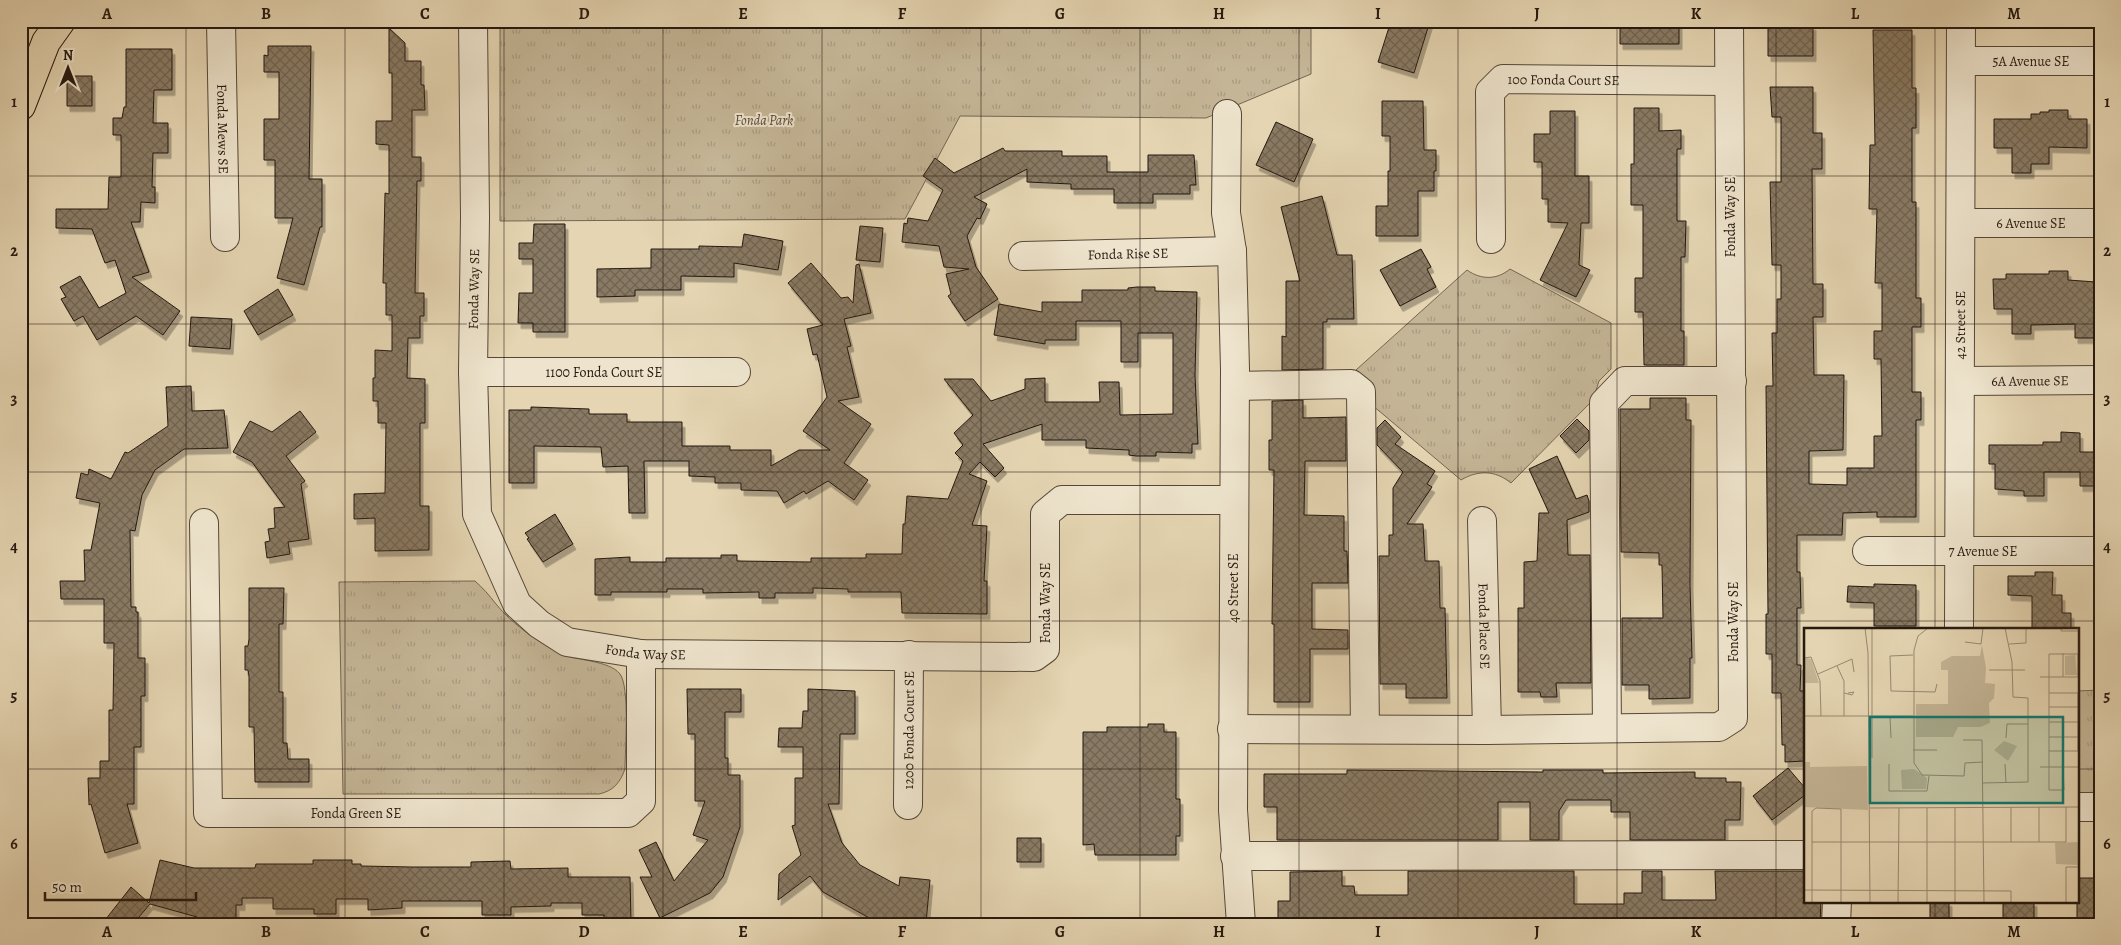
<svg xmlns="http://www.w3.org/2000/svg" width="2121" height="945" viewBox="0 0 2121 945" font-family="Alegreya,serif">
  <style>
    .park { fill: url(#park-tufts); stroke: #746652 }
    .building { fill: url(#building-cross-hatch); stroke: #25180f; filter: url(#shadow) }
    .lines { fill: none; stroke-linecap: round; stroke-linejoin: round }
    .minor-casing { stroke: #554738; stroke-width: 30 }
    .major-casing { stroke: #25180f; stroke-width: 30 }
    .minor { stroke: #eee4cd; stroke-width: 28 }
    .major { stroke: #e5d5b2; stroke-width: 28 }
    .grid { fill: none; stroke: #25180f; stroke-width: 1; stroke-opacity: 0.55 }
    .labels { text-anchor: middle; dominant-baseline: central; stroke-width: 4; stroke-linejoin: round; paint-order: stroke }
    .street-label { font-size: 14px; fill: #25180f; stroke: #eee4cd }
    .park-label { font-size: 14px; font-style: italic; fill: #554738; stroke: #eee4cd }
    .inset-road { fill: none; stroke: #988971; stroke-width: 1 }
    .view { fill: #0f766e; fill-opacity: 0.15; stroke: #0f766e; stroke-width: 2.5 }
    .inset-edge { fill: none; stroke: #25180f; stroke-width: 2.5 }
    .neatline { fill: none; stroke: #25180f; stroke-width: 2 }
    .grid-label { font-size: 16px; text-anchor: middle; font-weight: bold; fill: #25180f }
  </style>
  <defs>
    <pattern id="park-tufts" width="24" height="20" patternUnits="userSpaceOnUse" patternTransform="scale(1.25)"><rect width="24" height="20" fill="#c4b596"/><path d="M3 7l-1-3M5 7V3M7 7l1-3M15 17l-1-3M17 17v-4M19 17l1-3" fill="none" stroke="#a89b80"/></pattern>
    <pattern id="building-cross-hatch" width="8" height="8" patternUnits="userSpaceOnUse" patternTransform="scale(1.25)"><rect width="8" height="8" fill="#897a64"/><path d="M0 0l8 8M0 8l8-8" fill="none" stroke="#706351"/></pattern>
    <filter id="shadow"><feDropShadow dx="3" dy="5.5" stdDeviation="0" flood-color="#0004"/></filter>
  </defs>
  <rect width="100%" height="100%" fill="#e5d5b2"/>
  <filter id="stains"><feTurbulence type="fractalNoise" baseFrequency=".004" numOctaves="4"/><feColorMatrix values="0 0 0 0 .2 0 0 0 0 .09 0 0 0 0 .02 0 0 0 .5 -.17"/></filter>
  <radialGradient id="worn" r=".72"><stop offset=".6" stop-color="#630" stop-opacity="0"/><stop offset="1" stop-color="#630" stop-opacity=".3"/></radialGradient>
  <path class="park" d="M500,21H1311V74L1206,118L960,116L905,219L500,221Z
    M1510,269L1611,323V369L1599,381L1593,400L1511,483C1495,470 1478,470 1461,480L1372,405L1367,386L1356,370L1467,270C1481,280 1497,280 1510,269Z
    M475,581C483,588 489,595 496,604C512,624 537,641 559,653C576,661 609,660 620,674C630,687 625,750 625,769C620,783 613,791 599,794H343L339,582Z
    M2100,690V789L2092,794H2077V691Z"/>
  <path class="building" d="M1391,21H1430L1414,73L1378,62Z
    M1620,21H1679V44H1620Z
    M1768,24L1813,25V56H1768Z
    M389,28L405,43V61H421V85H424L425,110H412V157H421V181H417L415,293H424V316H420V338H408L407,378L425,379V423H420V506H429V550L375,551V518L354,519V494L385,493L386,423H378V401H373V378H375V350L392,351V315H386V283H383L385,193L389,194V145L376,144V121H392V73H389Z
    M1873,30H1912V88H1916V128H1912V202H1916V298H1921V327H1912V392H1921V420H1916V517H1877V512L1843,513L1842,535H1797V572H1800L1801,608H1797V665H1801L1800,691H1805V761L1785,762V745H1782L1781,693H1772V654H1766V614H1768L1766,386H1773L1772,333H1777V299H1781V265H1772L1770,182H1781V117H1772L1770,87H1813V133H1822V169H1812L1813,284H1823V317H1813L1814,375H1844L1843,450L1809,451V484L1847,485V468H1874V436H1882L1881,359H1874V331H1882V283H1875L1877,209H1869L1870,145H1875Z
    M268,46H311L309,179H322V227H320L304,285L277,278L293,218H275V160H264V119H279V72H264V55L268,56Z
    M126,49H172V90H154L153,123H168V153H153L152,187H155V203L141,202L140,222H131L149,272L132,277L180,311L163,335L136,316L97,340L83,316L74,321L61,299L66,297L60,287L80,276L99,308L126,293L115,260L105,263L92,229L56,228V209H108L109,177H121V135H113V118H122L124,107H126Z
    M67,76H92V106H67Z
    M1382,101H1423L1424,150H1436V171H1434V191H1418V236H1376V206H1388V171H1390V136H1382Z
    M1634,108H1659V131L1681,130V149H1677V221H1686L1685,257H1681V331H1684V365H1644L1643,312H1635V278H1643V205H1631V164H1634Z
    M2049,110H2068V119H2087V148L2049,147V164H2031V173H2012V148H1994V119H2031V114H2040V112H2049Z
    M1550,111H1575V176H1589V223H1581L1579,265L1590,270L1576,297L1540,280L1568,223L1548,222V199H1542V162H1534V134H1550Z
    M1276,122L1313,139L1294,182L1256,165Z
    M1003,148L1005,151H1062V156H1107V172H1148V155H1194L1196,185H1190V194H1153V203H1114V189H1071V184L1027,182V169L974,197L987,204L980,219L977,218L967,236L976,267L998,299L965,321L948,296L951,294L946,274L969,269L944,267L939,246L902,242L904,223L907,224L908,218L928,221L943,190L923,176L935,158L954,173Z
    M1322,196L1337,255H1352L1354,319H1327V322H1323V369L1282,370V336L1286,337V281H1300L1281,207Z
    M534,224H565V332H533V323H518L519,293H533V259H519V243H533Z
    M860,226L883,228L880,262L856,260Z
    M744,234L783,241L778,270L734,263V277L681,276V290H635V296L597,297V269L651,268V249H699V246L742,247Z
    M1421,249L1431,267L1427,269L1436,287L1400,306L1380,270Z
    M811,263L841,298L848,297L853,303L856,265L859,264L871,313L844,319L851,346L847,347L859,397L838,401L871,424L844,463L868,480L854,500L828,481L806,494L804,491L784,503L777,491L741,490V483H715V477L689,476V461H644L645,513H629L628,466L603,467L601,447L534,446V483H509V410H531V407L589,409V414H627V422H682V446H730V450H771V466L799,450H830L803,431L827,397L817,354L813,355L807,329L823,325L788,283Z
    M2049,271H2068V280L2096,282V307H2100V338H2075V324L2031,325V334H2012V309H1994L1993,279H2006V274H2049Z
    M1137,287H1155V291L1197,292L1195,375L1198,444H1192V453L1156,452V456H1136L1129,455V450L1086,448V440H1042V424L983,444L1004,468L995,477L980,462L969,474L987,481L972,525L987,526L984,581H987V614L902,613L901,592H848V589L813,588V593H775V598H759V592L703,593V589H667V592H611V595H595V559L630,557V562H666V558H721V555H737V561L811,562V558H866V554H902L903,524H905L907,496L948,499L963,461L955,453L963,445L954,433L973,415L944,379H973L991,401L1025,389V379L1045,378V402H1100L1099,382H1119L1120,415L1173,414V333H1138V362H1121V321H1076V340H1045V344L994,335L999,304L1042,312V302H1082V290H1128V288Z
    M278,289L293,315L258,335L244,311Z
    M191,317L232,319L230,349L189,346Z
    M191,386L192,411L224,410L228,448L184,449L155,470L142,495L135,531L130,530L131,607H136V612H138V658H145V696H141V747H134V804H127L138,843L105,853L91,804L89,805L88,778H100V761H109V710H113L114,643H104V599H61L60,581H85L84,550H91L100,503L76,498L81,473L88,475L89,469L111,479L125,452L128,453L168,426L166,387Z
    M1650,398H1686V420H1691L1690,585L1692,658H1690V698L1649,699V685H1622V618H1663L1662,565H1659V553L1621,552L1620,409H1650Z
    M1303,400V418L1346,417V461H1305L1304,515L1344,516V551H1347L1348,583H1312V629L1348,630V649H1310V702H1274V624H1272L1274,470H1269V440H1272V401Z
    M300,411L316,432L286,456L305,481L301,484L309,539L288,542L290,554L267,558L265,542L270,541L268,529L275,528L274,508L285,507L252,462L233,452L250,421L272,432Z
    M1577,419L1589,431V440L1576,453L1560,436Z
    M1385,420L1401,437L1395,444L1435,471L1427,484L1432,487L1407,524H1423L1425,561H1439L1440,608H1445L1447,698H1406V684H1380L1379,556H1389V535H1393V488L1403,472L1377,445V428Z
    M2061,432L2080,433V452H2099L2100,486H2080V472H2044V496H2024V491L1995,489V464H1989V445H2043V442H2061Z
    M1557,456L1576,499L1587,495L1589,501V512L1567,520L1568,555H1590L1591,683H1556L1557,697H1541L1540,692H1518V608H1524V562L1537,561L1539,513H1549L1529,469Z
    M555,514L573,544L543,562L527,539L529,538L525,533Z
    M2035,572H2053L2052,595H2062V613H2071V629H2032V596L2008,595V576H2035Z
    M1874,584L1916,585V626H1874V603L1847,602L1848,586L1874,587Z
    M249,588H284L283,624H279V692H283V743H287L288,759H309V782H255L254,727H249V676L248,670H245V646H248L249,639Z
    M687,689H741V712H725V758H728V775H740V827L723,877L710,893L660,918L640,877H652L639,850L656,842L674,881L708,840L693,835L705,801H695V734H688Z
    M808,689L855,691V734H840L839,804H828L842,843L860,865L899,886L900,877L930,880L926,923L887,919V924H880L823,892L810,876L778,900L779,874L801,855L792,826L795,825V778H803V747H778L779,728H802L803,711H808Z
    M1148,724H1164V732H1176V799H1180V836H1176V855H1095L1094,844L1083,845V732H1107V727H1148Z
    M1788,768L1805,788V795L1772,820L1753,796Z
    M1347,770L1543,772V770H1603V773L1695,772V778H1726V782H1741L1740,820H1725V840H1630V812H1611V800H1566L1559,811V840H1530V802H1498V840H1277V807H1264V774H1347Z
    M1017,838H1041V862H1017Z
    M160,860L194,868H255L256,864H313V860H352V864H361V866L412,867H471V862L510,861L511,869L568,868V877H630L631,922H604V915H582V903H551V906L511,907V915H482V901H402V908L368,910V899H336V914H314V909H273V898H242V905H236V919L197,922V917L150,904L133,924H102L131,887L149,903Z
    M1342,871V886H1354L1355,895H1408V871H1574V904H1624V893H1642V871H1662V900H1716L1715,871H1805V901H1821L1820,924H1278V901H1290V872Z
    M2077,878H2100V924H2077Z
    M1930,901H1949V923H1930Z
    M2003,901H2034V923H2003Z"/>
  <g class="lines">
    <g class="minor-casing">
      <g id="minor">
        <path id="s1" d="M221,21L225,237"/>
        <path id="s2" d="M473,21L475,217L473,372L477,514L517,604L539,624L567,642L641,654L1034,657L1045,649V514L1062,500H1234"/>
        <path id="s3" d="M1961,61H2100"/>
        <path d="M1227,114L1226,213L1232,251L1235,369L1233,810L1241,924"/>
        <path id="s4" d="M1961,223H2100"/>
        <path id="s5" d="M1491,239L1490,92L1503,79L1729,81"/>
        <path id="s6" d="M1023,256L1232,251"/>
        <path id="s7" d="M473,372H736"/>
        <path id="s8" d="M1960,381L2100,380"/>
        <path d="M1235,386L1351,384L1361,392L1365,729"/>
        <path id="s9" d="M1482,521L1487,730"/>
        <path id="s10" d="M204,523L208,813H628L641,801V654"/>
        <path id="s11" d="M1867,551H2100"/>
        <path id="s12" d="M1959,629L1961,21"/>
        <path d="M1607,728L1604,403L1625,381H1732"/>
        <path d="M1232,729L1487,730L1719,727L1733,718L1729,21"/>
        <path id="s13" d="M908,805L909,655"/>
        <path d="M2077,807H2100"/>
        <path d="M1235,856L1805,855"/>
        <path d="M1836,924L1837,901"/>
      </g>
    </g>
    <g class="major-casing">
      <path id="major" d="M21,106L46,42L61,21"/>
    </g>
    <use href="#minor" class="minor"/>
    <use href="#major" class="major"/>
  </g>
  <path class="grid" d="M186,21V924M345,21V924M504,21V924M663,21V924M822,21V924M981,21V924M1140,21V924M1299,21V924M1458,21V924M1617,21V924M1776,21V924M1935,21V629M21,176H2100M21,324H2100M21,472H2100M21,621H2100M21,769H1805M2077,769H2100M1935,901V924"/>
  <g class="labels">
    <g class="street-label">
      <text stroke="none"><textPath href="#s3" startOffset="70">5A Avenue SE</textPath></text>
      <text stroke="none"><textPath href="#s5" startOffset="226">100 Fonda Court SE</textPath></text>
      <text stroke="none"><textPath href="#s1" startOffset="108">Fonda Mews SE</textPath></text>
      <text transform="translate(1730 217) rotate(-90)">Fonda Way SE</text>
      <text stroke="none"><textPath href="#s4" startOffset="70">6 Avenue SE</textPath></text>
      <text stroke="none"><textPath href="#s6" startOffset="105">Fonda Rise SE</textPath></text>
      <text transform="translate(474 289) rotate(-89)">Fonda Way SE</text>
      <text stroke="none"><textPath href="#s12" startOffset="304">42 Street SE</textPath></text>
      <text stroke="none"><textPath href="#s7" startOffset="131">1100 Fonda Court SE</textPath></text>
      <text stroke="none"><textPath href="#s8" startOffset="70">6A Avenue SE</textPath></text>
      <text stroke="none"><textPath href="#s11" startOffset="116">7 Avenue SE</textPath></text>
      <text transform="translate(1233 588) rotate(-90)">40 Street SE</text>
      <text transform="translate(1045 603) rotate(-90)">Fonda Way SE</text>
      <text transform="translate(1733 622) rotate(-90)">Fonda Way SE</text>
      <text stroke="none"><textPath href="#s9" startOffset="105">Fonda Place SE</textPath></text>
      <text stroke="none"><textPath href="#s2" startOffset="734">Fonda Way SE</textPath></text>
      <text stroke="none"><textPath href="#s13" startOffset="75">1200 Fonda Court SE</textPath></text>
      <text stroke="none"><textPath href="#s10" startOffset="438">Fonda Green SE</textPath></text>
    </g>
    <g class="park-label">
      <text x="764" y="120">Fonda Park</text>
    </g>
  </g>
  <g transform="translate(1804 628)">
    <rect width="275" height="275" fill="#e5d5b2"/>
    <path d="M178,17L182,40L181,55L191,56L190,70L185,75L186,95L176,99H154L149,109H112V76H144V42H137V34L148,28H176ZM271,27L273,47H261V28ZM3,30L7,31L15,55H0V31ZM200,113L213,118L204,133L190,122ZM0,134H6V139L63,138L64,182L0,179ZM110,141L123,150L122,161H98L97,142ZM275,214V237L252,236L251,215Z" fill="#c4b596"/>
    <path class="inset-road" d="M61,0L64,25L66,275M124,0L114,8L110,22V135L118,147L160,148L161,135L179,134M257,0V3H275M161,14L177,16L179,0M205,16L222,15V0M109,27L86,28L87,63L131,64L133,56M0,30L7,29L16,53L17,88M33,38L40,53V88M185,42H221M14,46L48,31L50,44M236,49H274M259,49V25M40,65L48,67L50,64L44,65M245,79H274M0,88H109M86,89L87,110M245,94H274M245,109H274M202,110L203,96H224M159,112H178L180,275M109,122H133M245,123H274V65H245M68,130V0M85,136V163H123L125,148M201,136L202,155M236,139H275M259,139L260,162H245V26H274V49M178,155L224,154V70L209,69L208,34L201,0M235,179V214M66,180L275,179M151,180V275M8,214H262V179M207,214V179M0,262L207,263V275M8,275V183L12,180L37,181V275M94,275L95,180M123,275V180M262,275V239H275"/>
    <path class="view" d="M66,89H259V175H66Z"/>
    <rect width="275" height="275" class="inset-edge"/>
  </g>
  <rect width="2121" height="945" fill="none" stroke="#e5d5b2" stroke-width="55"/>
  <g transform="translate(68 68)" stroke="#eee4cd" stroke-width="4" paint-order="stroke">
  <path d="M0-4L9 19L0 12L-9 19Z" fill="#25180f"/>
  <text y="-8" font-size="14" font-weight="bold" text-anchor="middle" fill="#25180f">N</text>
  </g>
  <path d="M45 892v8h151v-8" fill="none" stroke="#25180f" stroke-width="2.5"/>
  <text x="52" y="892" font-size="15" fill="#25180f" stroke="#eee4cd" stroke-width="4" paint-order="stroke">50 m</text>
  <rect x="28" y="28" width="2066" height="890" class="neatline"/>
  <g class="grid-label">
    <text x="107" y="19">A</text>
    <text x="266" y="19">B</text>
    <text x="425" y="19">C</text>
    <text x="584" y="19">D</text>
    <text x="743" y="19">E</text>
    <text x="902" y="19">F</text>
    <text x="1060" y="19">G</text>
    <text x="1219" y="19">H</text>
    <text x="1378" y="19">I</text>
    <text x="1537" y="19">J</text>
    <text x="1696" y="19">K</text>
    <text x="1855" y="19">L</text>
    <text x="2014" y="19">M</text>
    <text x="14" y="107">1</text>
    <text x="2107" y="107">1</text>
    <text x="14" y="256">2</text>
    <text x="2107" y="256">2</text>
    <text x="14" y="404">3</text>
    <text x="2107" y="404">3</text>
    <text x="14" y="552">4</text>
    <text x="2107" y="552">4</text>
    <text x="14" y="701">5</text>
    <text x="2107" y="701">5</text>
    <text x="14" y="849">6</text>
    <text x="2107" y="849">6</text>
    <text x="107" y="937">A</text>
    <text x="266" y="937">B</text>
    <text x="425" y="937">C</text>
    <text x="584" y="937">D</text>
    <text x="743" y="937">E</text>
    <text x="902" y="937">F</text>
    <text x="1060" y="937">G</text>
    <text x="1219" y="937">H</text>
    <text x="1378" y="937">I</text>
    <text x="1537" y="937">J</text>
    <text x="1696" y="937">K</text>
    <text x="1855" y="937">L</text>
    <text x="2014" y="937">M</text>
  </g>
  <rect width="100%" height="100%" filter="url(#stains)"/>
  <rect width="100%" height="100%" fill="url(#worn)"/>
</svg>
